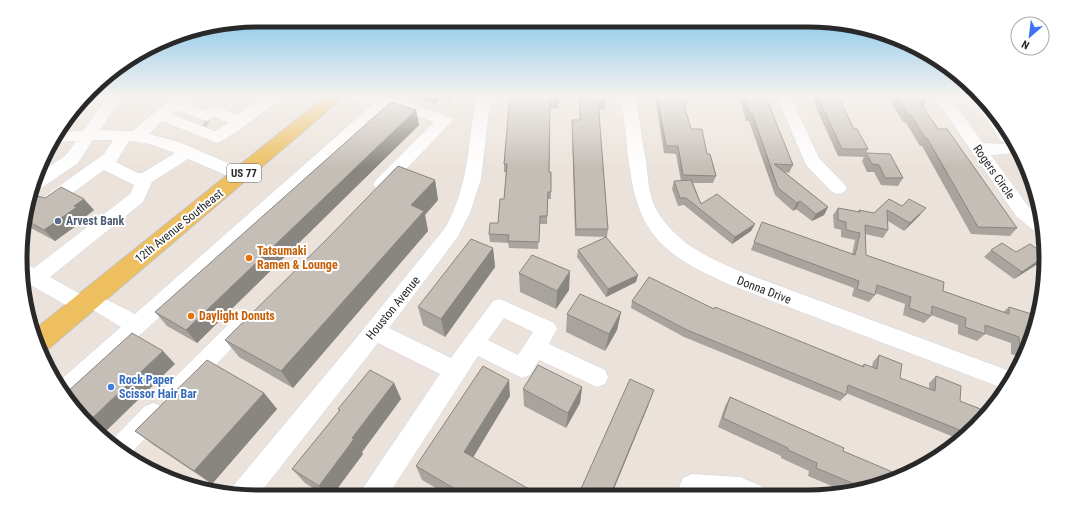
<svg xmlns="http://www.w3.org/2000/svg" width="1066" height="517" viewBox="0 0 1066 517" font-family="'Roboto Condensed',sans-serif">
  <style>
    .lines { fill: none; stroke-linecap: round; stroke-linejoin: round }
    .minor-tunnel { stroke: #c4beb7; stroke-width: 17; stroke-dasharray: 17 8; stroke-linecap: butt }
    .minor-casing { stroke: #d1d6e2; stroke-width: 1 }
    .major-casing { stroke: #c3c3c3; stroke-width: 2 }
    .minor { fill: #fff; fill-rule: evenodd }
    .major { fill: #edbf5f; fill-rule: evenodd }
    .wall { fill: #a9a39d }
    .shaded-wall { fill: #898580 }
    .building { fill: #c4beb7; stroke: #898580 }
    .service-dot { fill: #5c6f8a; stroke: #fff; stroke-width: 1.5 }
    .food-dot { fill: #e8710a; stroke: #fff; stroke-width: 1.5 }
    .shop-dot { fill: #3f7fe0; stroke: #fff; stroke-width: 1.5 }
    .labels { text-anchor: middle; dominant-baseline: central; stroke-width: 4; stroke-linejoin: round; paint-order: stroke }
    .shield { fill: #fff; stroke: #696969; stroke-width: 1 }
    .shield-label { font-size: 11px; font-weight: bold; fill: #292929 }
    .street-label { font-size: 12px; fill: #292929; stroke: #fff }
    .service-label { font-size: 12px; font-weight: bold; fill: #4e5e75; stroke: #fff; text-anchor: start }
    .food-label { font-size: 12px; font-weight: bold; fill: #c56008; stroke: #fff; text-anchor: start }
    .shop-label { font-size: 12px; font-weight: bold; fill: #366cbe; stroke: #fff; text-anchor: start }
    .rim { fill: none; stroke: #292929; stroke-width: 5 }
  </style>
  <rect width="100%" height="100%" fill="#ebe3db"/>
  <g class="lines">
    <path class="minor-tunnel" d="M204,122L208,124"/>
    <g class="minor-casing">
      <path id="minor" d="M109,95H123L100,130L133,131L155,112L179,95H196L187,103L207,111L209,108L214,106L219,108L238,115L265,95H282C276,104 227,140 217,143L162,121L149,134L179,142L247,171L249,175L247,179L241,181L235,179L188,159L152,182L143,202L50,277L82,295L90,291L135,314L372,105L350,98L348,95H370L384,99L393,97L450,117L453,120L388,188L382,190L376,188L373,184L376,180L434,122L392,107L388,108L70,399L58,382L121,327L91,309L83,313L76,311L22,280L23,263L34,268L130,194L134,185L104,170L56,205L50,207L44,205L41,201L44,197L104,154L113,140H93L78,163L43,187L34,188L41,172L66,155L76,141L54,142L58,132L83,131ZM177,110L201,119L206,121L211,119L213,116L228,123L215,131L171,114ZM129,141L150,144L175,153L142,173H138L116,162Z
        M477,95H491L481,179L470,213L457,238L389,328L451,358L493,301L500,299L554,323L557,329L549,344L605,370L608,377L605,384L597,387L539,360L530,375L522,378L478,356L387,497H360L363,488L440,374L378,343L257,497L231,492L234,485L353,342L445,228C470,185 467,142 477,95ZM504,318L533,332L518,355L488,340Z
        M621,95H635C639,117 642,139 646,161C648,179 649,199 659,214C678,244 710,259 742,272L1015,373L1005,389L728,284C709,275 689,266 672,253C639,227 633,195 628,156C626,136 623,115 621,95Z
        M776,95H790L819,158L844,184L847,188L844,192L838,194L832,192L806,165Z
        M933,95H973L981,98L1017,151L1006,154L991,155L1028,206L1037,214L1041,231L1033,230L1016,216ZM953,102C983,102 986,120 1002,142H1005L1004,144L983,143Z
        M243,314L250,317L253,323L250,329L180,402L172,405L164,402L161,395L164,388L236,317Z
        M153,403L161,406L165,414L161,422L130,454L111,441L145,406Z
        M692,474L740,477L761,486L765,495H683L679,487L683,478Z"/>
    </g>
    <g class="major-casing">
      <path id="major" d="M327,95H346L47,350L41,352L34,330Z"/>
    </g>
    <use href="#minor" class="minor"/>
    <use href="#major" class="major"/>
  </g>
  <path class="wall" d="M417,95H454L448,101L440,98L434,104L418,99Z
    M510,95H560L557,109L550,108L549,172H551V199H548L547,224H539L538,249L509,248L508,243L490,242L489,234L498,223L504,199L506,172H504V164Z
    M580,95H605L606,101L605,109H598L608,229L607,237L575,236L572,128V120H580Z
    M655,95H686L688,101L686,108H685L691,129L707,154L716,176L713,183H693L701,204L755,224L751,231L732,244L684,205L678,206L672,189L674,181H681L676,154L664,153L655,98Z
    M739,95H765L793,165L789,173L784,172L828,207L824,215L812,221L796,209L793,211L775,195L749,121H746Z
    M811,95H837L854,129L868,149L864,157L838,156L811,96Z
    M887,95H923L927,101L923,107L938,129L1017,228L1010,236L971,234L922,146H920L906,123L903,122Z
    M416,110L419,125L197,343L167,326L155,312Z
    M866,153L903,178L898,186L881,185L874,172H867L862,161Z
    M435,180L438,200L425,215L428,231L293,388L239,357L225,340Z
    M32,193L34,196L94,210L85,217L87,218L55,241L31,228L24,221L25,214L26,213L25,211Z
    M889,199L920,215L904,231L888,221V230L883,238L865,234L866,255L943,291L1003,312L1009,307L1028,350L1023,358L1011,354V343L985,334L977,341L958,334V325L931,315V316L924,323L903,315L905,304L875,293V295L869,302L852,296L854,288L751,250L762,222L852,254L855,240L841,237V230L834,228L833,215L838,208L858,212L859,210L874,213Z
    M493,248L495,267L445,337L423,325L418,307Z
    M578,250L636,282L606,297L577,257Z
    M991,250L1016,252L1046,256L1039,263L1014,279L984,257Z
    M519,273L569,290L556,309L520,292Z
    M632,301L714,309L862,366L864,364L872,367L873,362L879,355L900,378L929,389V383L936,376L960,401L988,412L961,440L846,393V395L840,401L684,337L631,308Z
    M621,312L617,330L605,351L566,332L567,314Z
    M394,383L401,399L362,452L363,454L331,497H327L305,483L292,469L339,411L338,409Z
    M582,387L580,403L566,428L524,406L523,389Z
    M654,390L648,406L611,496H579L580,491Z
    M264,393L277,409L212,484L155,446L135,431Z
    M510,396L473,457L529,496H450L422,480L416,466Z
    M730,397L843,451L899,479L848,493L808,476L809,471L781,458V456L718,427L725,406Z
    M998,401L997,404L990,410V407Z"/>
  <path class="shaded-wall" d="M89,95H92L89,99L87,97Z
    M434,95H439L440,98L434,104L433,96Z
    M448,95H454L448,101Z
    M558,95H560L557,109V101Z
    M86,99L66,121V120Z
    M416,110L419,125L197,343L186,330Z
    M435,180L438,200L425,215L428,231L293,388L281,371L411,205Z
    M84,199L94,210L85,217L87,218L55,241L44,230L74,206Z
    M800,201L796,209L793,211L797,203Z
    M828,207L824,215L812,221L816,214Z
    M926,208L920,215L904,231L910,223Z
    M755,224L751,231L732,244L735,237Z
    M493,248L495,267L445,337L441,319Z
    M1046,256L1039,263L1014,279L1022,272Z
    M570,271L569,290L556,309L557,291Z
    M638,275L636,282L606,297L608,289Z
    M621,312L617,330L605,351L609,334Z
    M163,351L175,364L102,435L90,427L87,423Z
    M509,380L510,396L468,466L464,452Z
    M394,383L401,399L362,452L363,454L331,497H328L319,486L352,438Z
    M582,387L580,403L566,428L568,413Z
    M654,390L648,406L611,496H610Z
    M264,393L277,409L212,484L194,471Z
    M529,489V496H525Z"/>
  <path class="building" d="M510,95H558L557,101L550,100L549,172H551V192H548L547,216H540L539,242L508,241L509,235L489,234L490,223H498L500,199H504L507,164H504Z
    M580,95H605L606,101H598L608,229H576L572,120H580Z
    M657,95H686L688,101H683L691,129H702L707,154H710L716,176L683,175L678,146H666Z
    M743,95H765L793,165L774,164L828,207L816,214L800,201L797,203L778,188L752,113H749Z
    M817,95H837L854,129H857L868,149H842Z
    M896,95H923L927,101H919L938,129H947L1017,228L978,227L927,138H925L911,115H908Z
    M391,102L416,110L186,330L155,312Z
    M866,153L890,154L903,178H885L879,165L872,164Z
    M398,166L435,180L411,205L424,211L281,371L225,340L328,238Z
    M691,180L701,204L717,194L755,224L735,237L686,198H680L674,181Z
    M61,187L84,199L74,206L77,207L44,230L24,219L25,214L27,212L25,211L32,194L33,195L45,198Z
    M889,199L902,206L909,199L926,208L910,223L887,210L888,230L865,225L866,255L944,282L943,291L1009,314V307L1035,315L1028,350L1020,347L1019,337L985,325V334L965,327L966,318L932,306L931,316L909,308L911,297L877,285L875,295L857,289L859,281L754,242L762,222L855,255L860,233L846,230V222L838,220V208L860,212L859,210L874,213Z
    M606,237L638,275L608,289L578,250Z
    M471,239L493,248L441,319L418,307Z
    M1002,243L1016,252L1030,244L1045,254V256L1022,272L991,250Z
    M532,255L570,271L557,291L519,273Z
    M649,277L714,309L715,307L864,367V364L877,369L879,355L902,364L900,378L935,391L936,376L961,386L960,401L988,412L967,433L848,385L846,395L687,330L632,301Z
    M580,294L621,312L609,334L567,314Z
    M132,333L163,351L87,423L66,393Z
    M207,360L264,393L194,471L135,431Z
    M538,365L582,387L568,413L523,389Z
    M483,366L509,380L464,452L529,489L525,496H467L416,466Z
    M370,370L394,383L352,438L354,439L319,486L292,469L340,410L338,409Z
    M630,379L654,390L610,496H590L580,491Z
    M730,397L844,448L843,451L902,476V477L899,479L864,488L816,468L817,463L788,450V448L723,418Z"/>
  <linearGradient id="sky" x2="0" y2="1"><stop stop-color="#78c2e9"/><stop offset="0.57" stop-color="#f6f2ef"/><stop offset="1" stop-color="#f6f2ef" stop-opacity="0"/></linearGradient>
  <rect width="1066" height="168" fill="url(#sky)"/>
  <circle class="service-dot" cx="58" cy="221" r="4"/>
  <g class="food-dot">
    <circle cx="249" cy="258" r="4"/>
    <circle cx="191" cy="316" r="4"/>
  </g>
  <circle class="shop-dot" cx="111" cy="387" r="4"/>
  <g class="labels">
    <rect class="shield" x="227" y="164" width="34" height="18" rx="3"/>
    <g class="shield-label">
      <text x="244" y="173">US 77</text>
    </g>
    <g class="street-label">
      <text transform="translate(994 172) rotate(55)">Rogers Circle</text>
      <text transform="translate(179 226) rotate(-39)">12th Avenue Southeast</text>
      <text transform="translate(764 290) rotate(21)">Donna Drive</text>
      <text transform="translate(393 308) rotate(-51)">Houston Avenue</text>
    </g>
    <g class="service-label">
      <text x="66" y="221">Arvest Bank</text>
    </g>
    <g class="food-label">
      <text x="257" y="251">Tatsumaki<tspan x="257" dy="14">Ramen &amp; Lounge</tspan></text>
      <text x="199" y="316">Daylight Donuts</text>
    </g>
    <g class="shop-label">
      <text x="119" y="380">Rock Paper<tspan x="119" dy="14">Scissor Hair Bar</tspan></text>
    </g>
  </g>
  <path d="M0 0H1066V517H0ZM258 27H808A231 231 0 0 1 1039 258V259A231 231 0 0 1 808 490H258A231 231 0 0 1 27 259V258A231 231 0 0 1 258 27Z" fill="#fff" fill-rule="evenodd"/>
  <path class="rim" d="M258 27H808A231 231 0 0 1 1039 258V259A231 231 0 0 1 808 490H258A231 231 0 0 1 27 259V258A231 231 0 0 1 258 27Z"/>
  <g transform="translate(1030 36) rotate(208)"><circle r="19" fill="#ffffff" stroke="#a9a9a9"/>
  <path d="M0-3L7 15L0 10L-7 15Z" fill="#3e71f5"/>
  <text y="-6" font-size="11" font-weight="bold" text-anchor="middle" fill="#292929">N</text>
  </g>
</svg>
